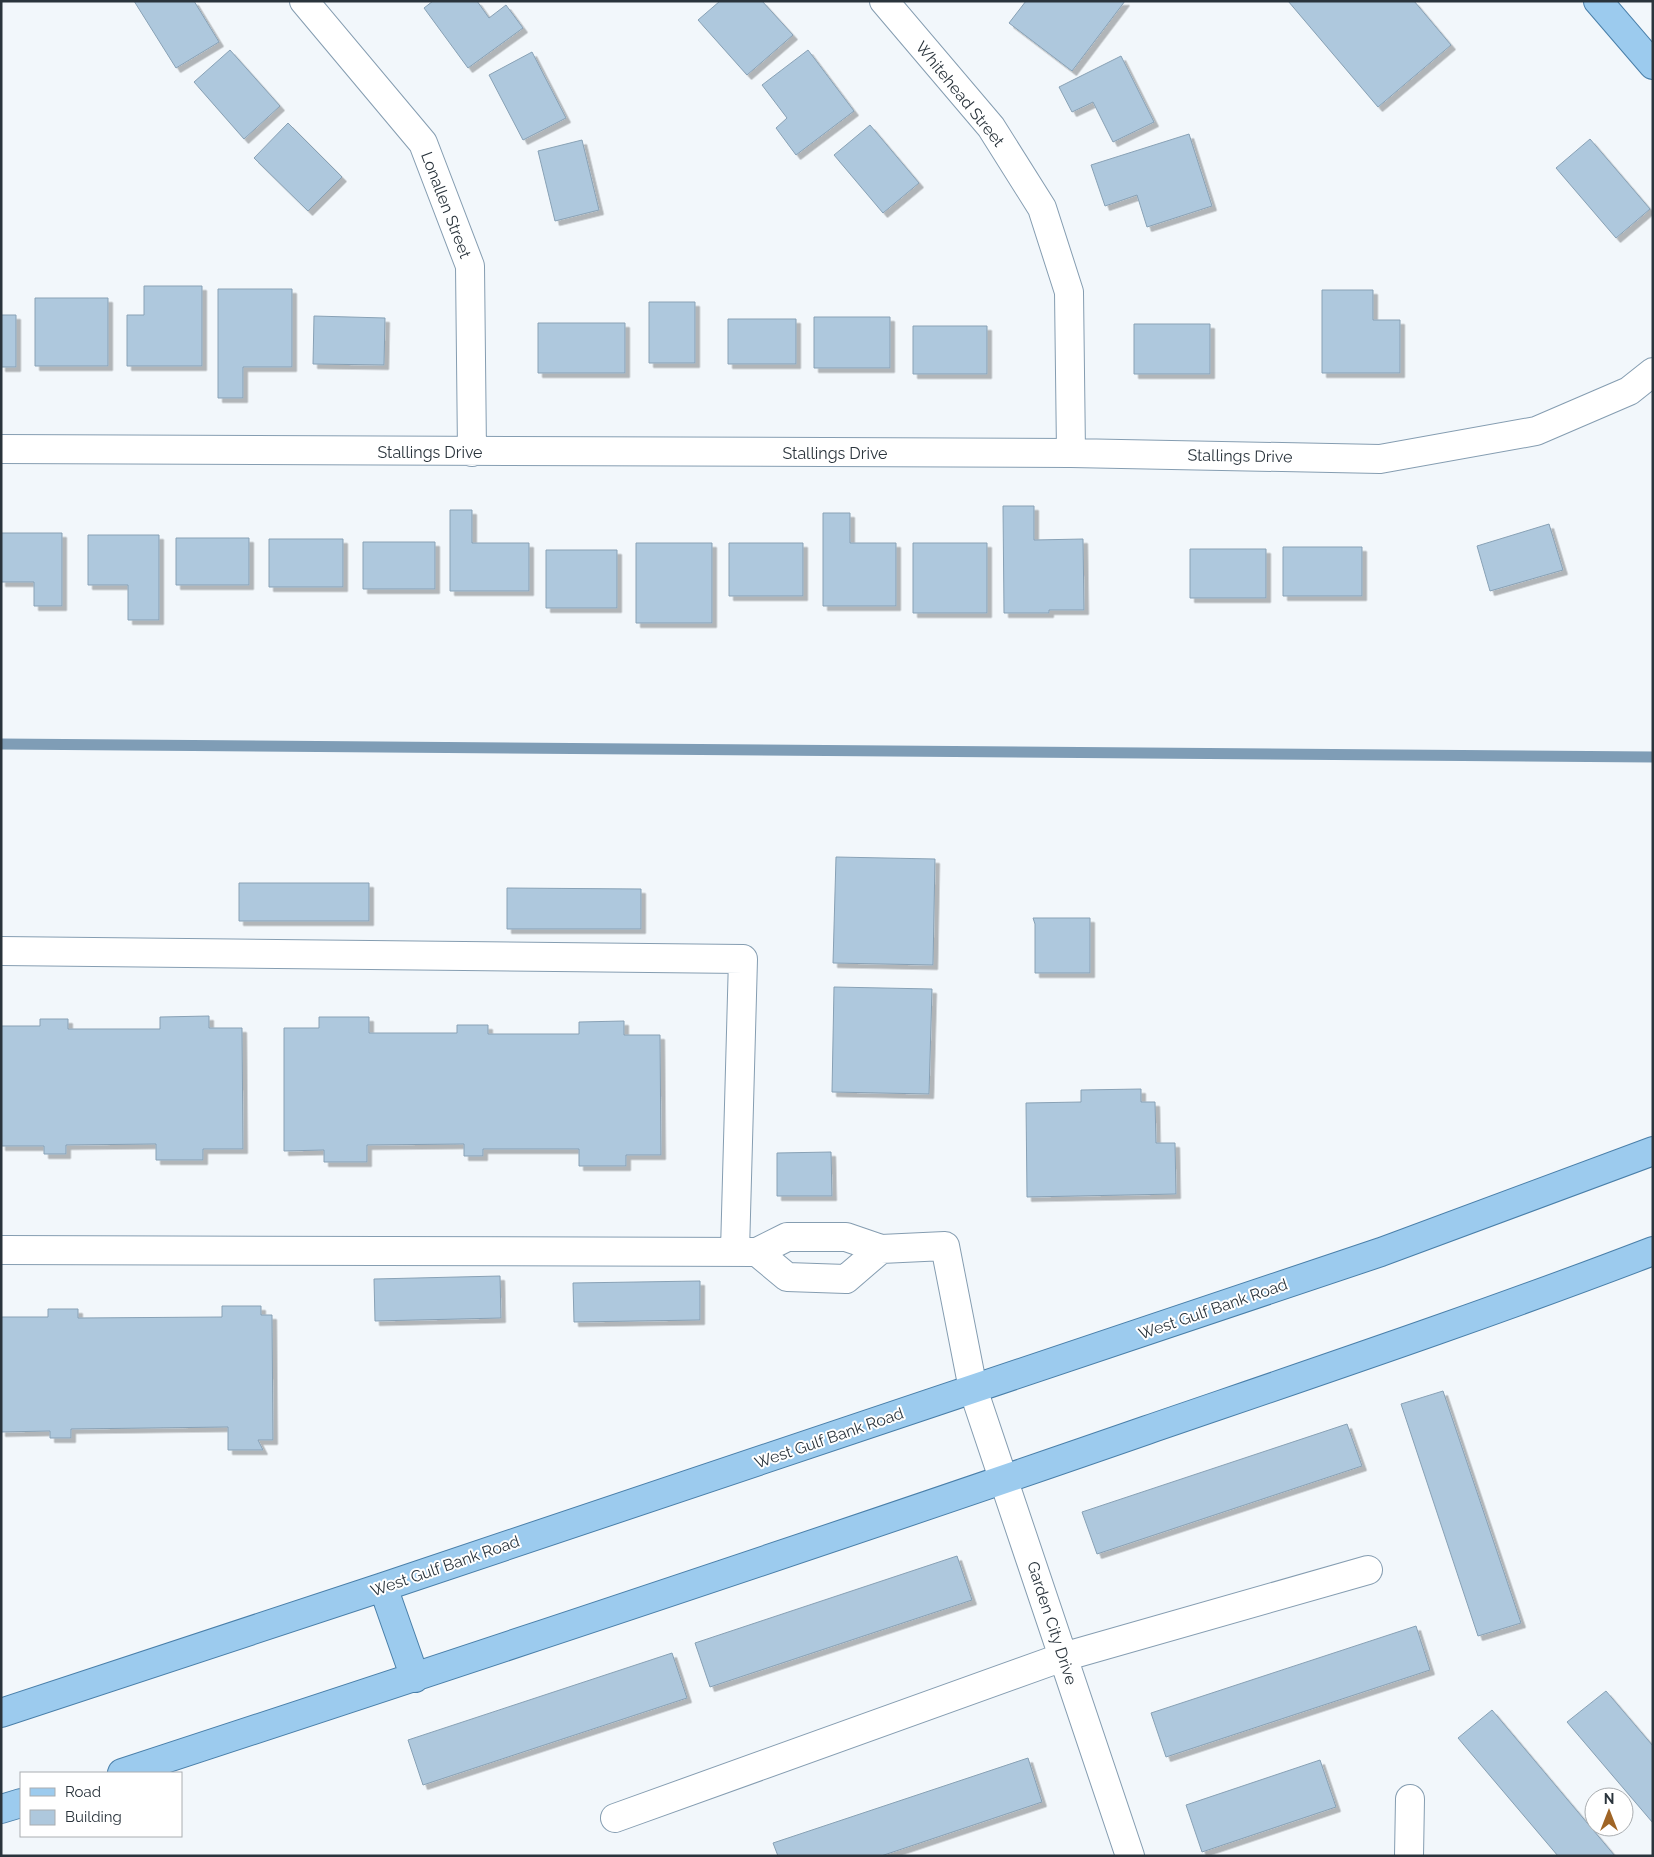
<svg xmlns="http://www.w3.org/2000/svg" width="1654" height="1857" viewBox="0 0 1654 1857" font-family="Raleway,sans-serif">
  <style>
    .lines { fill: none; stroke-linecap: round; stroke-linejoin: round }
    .stream { stroke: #7f9db6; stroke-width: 11 }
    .building { fill: #aec8dd; stroke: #88a1b5; filter: url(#shadow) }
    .minor-casing { stroke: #859db1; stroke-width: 30 }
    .major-casing { stroke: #497fa9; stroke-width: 30 }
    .minor { stroke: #fff; stroke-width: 28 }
    .major { stroke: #9ccbee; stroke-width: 28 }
    .labels { text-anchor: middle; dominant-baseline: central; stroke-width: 4; stroke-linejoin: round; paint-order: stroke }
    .street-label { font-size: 16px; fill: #2a343c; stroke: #fff }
  </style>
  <defs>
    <filter id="shadow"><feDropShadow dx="4.5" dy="4.5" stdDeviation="0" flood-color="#0004"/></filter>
  </defs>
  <rect width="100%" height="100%" fill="#f2f7fb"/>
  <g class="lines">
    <path class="stream" d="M1,744L1653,757"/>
  </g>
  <path class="building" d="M134,1H194L219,42L176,68Z
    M433,1H477L489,18L506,5L523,28L468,68L424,8Z
    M720,1H762L793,35L747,75L698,20Z
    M1026,1H1125L1072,71L1009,23Z
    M1288,1H1414L1451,45L1378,107Z
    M230,50L280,106L244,139L194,82Z
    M808,50L854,111L796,155L776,128L787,118L762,85Z
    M532,52L566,118L523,140L489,75Z
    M1121,56L1154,122L1113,142L1093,102L1072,112L1059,87Z
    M288,123L342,177L308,211L254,158Z
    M870,125L919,183L883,213L834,155Z
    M1189,134L1212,206L1147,227L1137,195L1105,206L1091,165Z
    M1590,139L1650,209L1616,238L1556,168Z
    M582,140L599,210L555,221L538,151Z
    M144,286H202V366H127V315H144Z
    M218,289H292V367H243V398H218Z
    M1322,290H1373V320H1400V373H1322Z
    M35,298H108V366H35Z
    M649,302H695V363H649Z
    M1,315H16V367H1Z
    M314,316L385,318L384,365L313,364Z
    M814,317H890V368H814Z
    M728,319H796V364H728Z
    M538,323H625V373H538Z
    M1134,324H1210V374H1134Z
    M913,326H987V374H913Z
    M1003,506H1034V540L1083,539L1084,610H1049V613H1004Z
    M450,510H472V543H529V591H450Z
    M823,513H850V543H896V606H823Z
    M1549,524L1563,570L1490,591L1477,546Z
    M1,533H62V606H34V582H1Z
    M88,535H159V620H128V585H88Z
    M176,538H249V585H176Z
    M269,539H343V587H269Z
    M363,542H435V589H363Z
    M636,543H712V623H636Z
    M729,543H803V596H729Z
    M913,543H987V613H913Z
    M1283,547H1362V596H1283Z
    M1190,549H1266V598H1190Z
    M546,550H617V608H546Z
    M836,857L935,859L933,965L833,963Z
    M239,883H369V921H239Z
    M507,888L641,889V929H507Z
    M1033,918H1090V973H1035V924Z
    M834,987L932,989L929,1094L832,1092Z
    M209,1016V1028H242L243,1149H203V1160H156V1144L66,1145V1154H44V1146H1V1026H40V1019H68V1029H160V1017Z
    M319,1017H369V1033H457V1025H488V1034H579V1022L624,1021V1035H660L661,1155H626V1166H579V1149H483V1156H464V1144L367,1145V1162H324V1150L284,1151V1028H319Z
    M1141,1089V1102H1155L1156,1143H1175L1176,1194L1027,1197L1026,1103L1081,1102V1090Z
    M831,1152L832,1196H777V1153Z
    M500,1276L501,1318L375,1321L374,1279Z
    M700,1281V1320L574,1322L573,1283Z
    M222,1306H261V1315H272L273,1440H258L263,1450H228V1427L71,1429V1438H50V1431L1,1432V1317H48V1309H78V1318L222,1317Z
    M1443,1391L1521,1623L1478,1636L1401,1404Z
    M1347,1424L1362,1466L1097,1554L1082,1512Z
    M957,1556L972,1600L710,1687L695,1643Z
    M1416,1626L1430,1670L1166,1757L1151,1713Z
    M672,1653L687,1698L423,1785L408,1740Z
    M1606,1691L1653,1746V1823L1567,1722Z
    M1492,1710L1615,1856H1558L1458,1738Z
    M1028,1758L1042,1802L881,1856H778L773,1843Z
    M1320,1760L1336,1807L1202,1852L1186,1805Z"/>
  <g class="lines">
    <g class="minor-casing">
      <path id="minor" d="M304,1L423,143L470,266L472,452
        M884,1L991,127L1042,208L1069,292L1071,453
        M1,449L1071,453L1380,459L1536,431L1629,391L1653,372
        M1,951L743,959L735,1251
        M1,1250L757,1252L787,1237H846L881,1249L945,1246L973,1389L1130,1856
        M757,1252L787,1277L846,1279L881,1249
        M615,1818L1063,1657L1368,1570
        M1409,1856L1410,1799"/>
    </g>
    <g class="major-casing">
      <path id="major" d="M1598,1L1653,65
        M383,1587L415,1678
        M1,1713L383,1587L1381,1252L1653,1151
        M122,1773C464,1661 807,1548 1147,1430C1316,1372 1486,1315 1653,1251
        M1,1809L21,1803"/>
    </g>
    <use href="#minor" class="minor"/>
    <use href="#major" class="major"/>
  </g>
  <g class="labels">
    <g class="street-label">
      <text transform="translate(960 94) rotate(51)">Whitehead Street</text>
      <text transform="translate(446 205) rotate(69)">Lonallen Street</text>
      <text x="430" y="452">Stallings Drive</text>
      <text x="835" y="453">Stallings Drive</text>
      <text transform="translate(1240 456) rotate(1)">Stallings Drive</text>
      <text transform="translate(1213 1309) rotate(-19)">West Gulf Bank Road</text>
      <text transform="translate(829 1438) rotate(-19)">West Gulf Bank Road</text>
      <text transform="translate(445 1566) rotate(-19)">West Gulf Bank Road</text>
      <text transform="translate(1052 1623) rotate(72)">Garden City Drive</text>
    </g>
  </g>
  <rect width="1654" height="1857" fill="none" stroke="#2a343c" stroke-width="5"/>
  <rect x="20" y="1772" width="162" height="65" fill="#ffffff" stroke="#aaaeb1"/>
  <rect x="30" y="1788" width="25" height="8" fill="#9ccbee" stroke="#aaaeb1"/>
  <text x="65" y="1797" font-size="15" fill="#2a343c">Road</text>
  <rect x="30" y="1810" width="25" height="15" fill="#aec8dd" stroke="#aaaeb1"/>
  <text x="65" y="1822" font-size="15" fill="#2a343c">Building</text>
  <g transform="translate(1609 1812)"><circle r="24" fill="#ffffff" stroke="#aaaeb1"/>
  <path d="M0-4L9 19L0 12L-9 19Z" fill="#a06526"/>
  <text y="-8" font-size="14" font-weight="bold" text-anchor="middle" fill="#2a343c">N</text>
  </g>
</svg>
